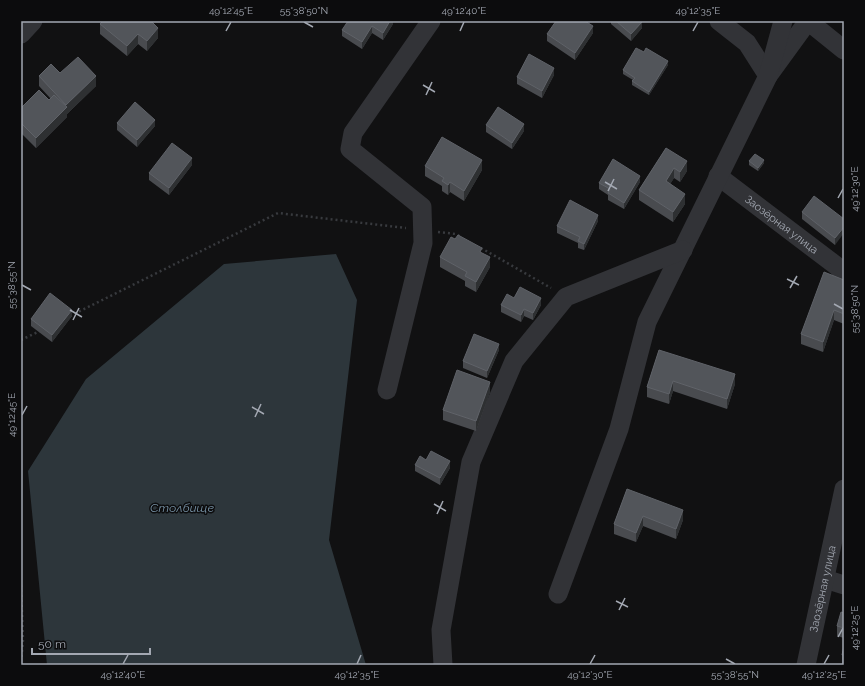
<svg xmlns="http://www.w3.org/2000/svg" width="865" height="686" viewBox="0 0 865 686" font-family="Raleway,sans-serif">
  <style>
    .water { fill: #2d363b }
    .lines { fill: none; stroke-linecap: round; stroke-linejoin: round }
    .path { stroke: #383a3e; stroke-width: 2.5; stroke-dasharray: 2 3; stroke-linecap: butt }
    .minor { stroke: #323337; stroke-width: 19 }
    .wall { fill: #494b4f }
    .shaded-wall { fill: #2e3032 }
    .building { fill: #52555a; stroke: #5f6268 }
    .ticks { fill: none; stroke: #a3a8b2; stroke-width: 1.5 }
    .labels { text-anchor: middle; dominant-baseline: central; stroke-width: 3; stroke-linejoin: round; paint-order: stroke }
    .street-label { font-size: 11px; fill: #a3a8b2; stroke: #0c0c0d }
    .water-label { font-size: 12px; font-style: italic; fill: #7b97ab; stroke: #0c0c0d }
    .neatline { fill: none; stroke: #a3a8b2; stroke-width: 1.5 }
    .ticks-label { font-size: 10px; text-anchor: middle; fill: #a3a8b2 }
  </style>
  <rect width="100%" height="100%" fill="#111112"/>
  <path class="water" d="M336,254L357,300L329,540L366,665H47L28,471L86,379L224,264Z"/>
  <g class="lines">
    <path class="path" d="M438,232L456,234L461,237
      M481,248L551,288
      M70,316L278,213L406,228
      M21,340L40,331
      M21,585L23,640L21,663"/>
    <g class="minor">
      <path d="M719,21L747,43L768,76L808,21L844,50"/>
      <path d="M21,34L33,21"/>
      <path id="s1" d="M718,176L838,267L844,276"/>
      <path d="M387,390L423,243L422,207L350,149L353,133L431,21"/>
      <path d="M825,579L844,585"/>
      <path d="M558,594L619,429L647,322L768,76L783,21"/>
      <path d="M443,665L441,630L471,462L514,361L566,297L683,250"/>
      <path id="s2" d="M806,665L844,489"/>
    </g>
  </g>
  <path class="wall" d="M393,21V24L383,40L372,33L362,49L342,36V30Z
    M611,21H641L642,28L631,41L611,24Z
    M100,24L158,38L147,51L138,44L127,56L100,34Z
    M593,33L575,60L547,41V34Z
    M644,52L668,65L649,95L632,85V81L633,80L623,74V70Z
    M60,73L96,86L67,114V117L36,148L21,133V108L49,100L51,99L39,86V76Z
    M554,75L542,98L517,84V77Z
    M117,123L155,126L137,147L117,130Z
    M486,125L524,131L512,149L486,132Z
    M666,148L687,171L680,182L674,178L670,184L685,204L673,222L639,200V190Z
    M749,161L764,163L758,171L749,165Z
    M192,165L169,195L149,180V173Z
    M425,166L482,170L464,201L450,192L448,195L442,191V186L425,176Z
    M640,182L624,209L608,200V195L599,189V183Z
    M802,212L844,219L835,245L802,219Z
    M598,221L584,250L578,248V243L557,233V226Z
    M482,253L490,267L476,292L465,286V281L440,267V257Z
    M844,280V324L834,320L823,352L801,344V334Z
    M514,298L541,305L533,320L524,316L521,322L501,312V305Z
    M72,316L52,342L31,326V319Z
    M499,350L487,378L463,368V361Z
    M659,350L735,384L727,409L673,391L669,404L647,397V387Z
    M490,392L476,431L443,420V410Z
    M426,460L450,468L440,485L415,471V465Z
    M627,489L683,520L676,539L643,526L636,542L614,534V524Z
    M844,613V638L837,636V626Z
    M844,646V665H842V655Z"/>
  <path class="shaded-wall" d="M390,21H393V24L383,40V33Z
    M642,22V28L631,41V34Z
    M372,26V33L362,49V42Z
    M593,26V33L575,60V53Z
    M158,28V38L147,51V41Z
    M138,34V44L127,56V46Z
    M668,61V65L649,95V92Z
    M554,68V75L542,98V91Z
    M96,76V86L67,114V117L36,148V138L66,108V105Z
    M155,120V126L137,147V140Z
    M524,124V131L512,149V143Z
    M192,158V165L169,195V188Z
    M482,160V170L464,201V191Z
    M764,160V163L758,171V168Z
    M687,161V171L680,182V172Z
    M674,168V178L666,191V181Z
    M640,176V182L624,209V203Z
    M450,182V192L448,195V185Z
    M685,194V204L673,222V212Z
    M598,215V221L584,250V244Z
    M844,227V233L835,245V238Z
    M490,257V267L476,292V282Z
    M541,298V305L533,320V313Z
    M524,309V316L521,322V315Z
    M72,310V316L52,342V335Z
    M834,310V320L823,352V342Z
    M499,344V350L487,378V371Z
    M735,374V384L727,409V399Z
    M673,381V391L669,404V394Z
    M490,382V392L476,431V421Z
    M450,461V468L440,485V478Z
    M683,510V520L676,539V529Z
    M643,516V526L636,542V533Z"/>
  <path class="building" d="M103,21H151L158,28L147,41L138,34L127,46L100,24Z
    M348,21H390L383,33L372,26L362,42L342,30Z
    M556,21H585L593,26L575,53L547,34Z
    M616,21H641L642,22L631,34Z
    M636,48L644,52L646,48L668,61L649,92L632,81L635,78L623,70Z
    M529,54L554,68L542,91L517,77Z
    M78,57L96,76L66,105L39,76L51,64L60,73Z
    M39,90L49,100L54,95L67,107L36,138L21,123V108Z
    M135,102L155,120L137,140L117,123Z
    M498,107L524,124L512,143L486,125Z
    M442,137L482,160L464,191L450,182L448,185L442,181L444,178L425,166Z
    M172,143L192,158L169,188L149,173Z
    M666,148L687,161L680,172L674,168L666,181L685,194L673,212L639,190Z
    M755,154L764,160L758,168L749,161Z
    M613,159L640,176L624,203L608,193L610,189L599,183Z
    M814,196L844,219V227L835,238L802,212Z
    M570,200L598,215L584,244L578,241L580,237L557,226Z
    M458,235L482,248L480,252L490,257L476,282L465,276L467,272L440,257L451,237L455,239Z
    M824,272L844,280V314L834,310L823,342L801,334Z
    M520,287L541,298L533,313L524,309L521,315L501,305L507,294L514,298Z
    M50,293L72,310L52,335L31,319Z
    M474,334L499,344L487,371L463,361Z
    M659,350L735,374L727,399L673,381L669,394L647,387Z
    M457,370L490,382L476,421L443,410Z
    M431,451L450,461L440,478L415,465L420,456L426,460Z
    M627,489L683,510L676,529L643,516L636,533L614,524Z
    M841,612L844,613V628L837,626Z
    M844,646V656L842,655Z"/>
  <path class="ticks" d="M304,22L313,27M226,31L231,22M460,31L464,22M693,31L698,22M423,85L435,92M426,95L432,82M605,182L617,189M608,191L614,179M838,198L843,189M787,279L799,285M22,285L31,290M790,288L797,276M834,304L843,309M70,310L82,317M73,320L79,308M252,407L264,414M22,415L27,406M255,417L261,404M434,504L446,511M437,514L443,501M616,601L628,607M619,610L625,598M838,637L843,628M726,659L735,664M123,664L128,655M357,664L361,655M590,664L595,655M824,664L829,655"/>
  <g class="labels">
    <g class="street-label">
      <text stroke="none"><textPath href="#s1" startOffset="80">Заозёрная улица</textPath></text>
      <text stroke="none"><textPath href="#s2" startOffset="78">Заозёрная улица</textPath></text>
    </g>
    <g class="water-label">
      <text x="182" y="508">Столбище</text>
    </g>
  </g>
  <rect width="865" height="686" fill="none" stroke="#0c0c0d" stroke-width="44"/>
  <path d="M32 648v6h118v-6" fill="none" stroke="#a3a8b2" stroke-width="2"/>
  <text x="38" y="648" font-size="12" fill="#a3a8b2" stroke="#0c0c0d" stroke-width="3" paint-order="stroke">50 m</text>
  <rect x="22" y="22" width="821" height="642" class="neatline"/>
  <g class="ticks-label">
    <text x="231" y="14">49°12'45"E</text>
    <text x="304" y="14">55°38'50"N</text>
    <text x="464" y="14">49°12'40"E</text>
    <text x="698" y="14">49°12'35"E</text>
    <text transform="translate(854 189) rotate(-90)" y="4">49°12'30"E</text>
    <text transform="translate(11 285) rotate(-90)" y="4">55°38'55"N</text>
    <text transform="translate(854 309) rotate(-90)" y="4">55°38'50"N</text>
    <text transform="translate(11 415) rotate(-90)" y="4">49°12'45"E</text>
    <text transform="translate(854 628) rotate(-90)" y="4">49°12'25"E</text>
    <text x="123" y="678">49°12'40"E</text>
    <text x="357" y="678">49°12'35"E</text>
    <text x="590" y="678">49°12'30"E</text>
    <text x="735" y="678">55°38'55"N</text>
    <text x="824" y="678">49°12'25"E</text>
  </g>
</svg>
